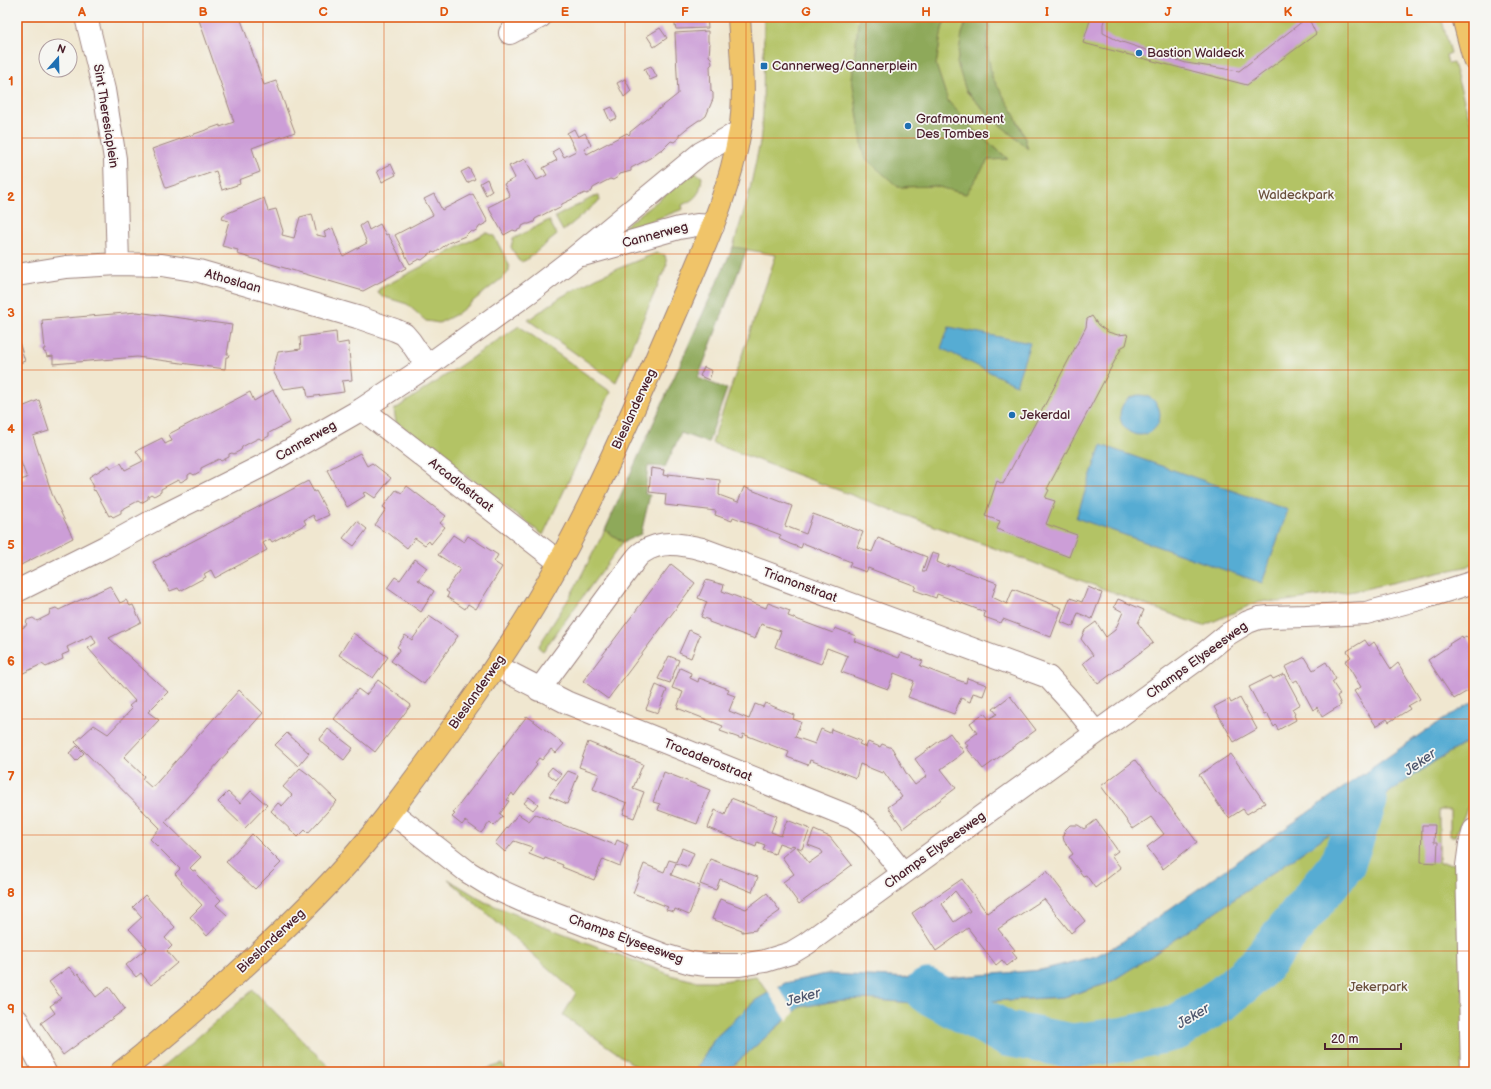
<svg xmlns="http://www.w3.org/2000/svg" width="1491" height="1089" viewBox="0 0 1491 1089" font-family="'Balsamiq Sans',sans-serif">
  <style>
    .green { fill: #b3c365; stroke: #7e7148 }
    .forest { fill: #8ea95a; stroke: #6c6442 }
    .water { fill: #57acd3; stroke: #50667f }
    .pier { fill: #f0e7d0 }
    .lines { fill: none; stroke-linecap: round; stroke-linejoin: round }
    .river { stroke: #57acd3; stroke-width: 45 }
    .building { fill: #cc9ed7; fill-rule: evenodd }
    .minor-casing { stroke: #9d837e; stroke-width: 24 }
    .major-casing { stroke: #9d837e; stroke-width: 24 }
    .minor { stroke: #fff; stroke-width: 22 }
    .major { stroke: #f0c469; stroke-width: 22 }
    .grid { fill: none; stroke: #e0560e; stroke-width: 1; stroke-opacity: 0.55 }
    .poi-dot { fill: #1f6fb2; stroke: #f6f6f2; stroke-width: 1.5 }
    .labels { text-anchor: middle; dominant-baseline: central; stroke-width: 3.5; stroke-linejoin: round; paint-order: stroke }
    .poi-label { font-size: 13px; fill: #4a1f2b; stroke: #f6f6f2; text-anchor: start }
    .street-label { font-size: 13px; fill: #4a1f2b; stroke: #f6f6f2 }
    .park-label { font-size: 13px; fill: #6a503c; stroke: #f6f6f2 }
    .water-label { font-size: 14px; font-style: italic; fill: #4f576e; stroke: #f6f6f2 }
    .neatline { fill: none; stroke: #e0560e; stroke-width: 1.5 }
    .grid-label { font-size: 13px; text-anchor: middle; font-weight: bold; fill: #e0560e }
  </style>
  <rect width="100%" height="100%" fill="#f6f6f2"/>
  <filter id="ink" filterUnits="userSpaceOnUse"><feTurbulence type="fractalNoise" baseFrequency=".025" numOctaves="2"/><feDisplacementMap in="SourceGraphic" scale="8" xChannelSelector="R" yChannelSelector="G"/><feConvolveMatrix kernelMatrix="1 2 1 2 8 2 1 2 1" color-interpolation-filters="sRGB"/></filter>
  <filter id="wash" filterUnits="userSpaceOnUse"><feTurbulence type="fractalNoise" baseFrequency=".012" numOctaves="4" result="noise"/><feDisplacementMap in="SourceGraphic" scale="16" xChannelSelector="R" yChannelSelector="G"/><feGaussianBlur stdDeviation="0.9" result="paint"/><feColorMatrix in="noise" values="0 0 0 0 0 0 0 0 0 0 0 0 0 0 0 0 0 1.4 0 .05"/><feComposite in="paint" operator="in"/></filter>
  <g filter="url(#wash)">
    <rect width="100%" height="100%" fill="#f0e7d0"/>
    <path class="green" d="M764,17H859L852,79L898,187L935,186L966,194L988,160L1008,159L976,131L948,102L936,65L942,29L946,17H968L962,34L966,91L990,116L1027,148C1023,123 1004,101 993,79C985,61 988,36 990,17H1441L1451,53L1446,55L1448,64L1453,63L1474,134V565L1355,591L1279,602L1260,601L1203,626L712,443L776,255L733,247L748,198L760,142L763,113Z
      M695,172L702,177C700,193 698,198 682,205L683,209L612,236Z
      M595,196H599L600,201L598,202L563,231L555,217Z
      M549,220L557,235L526,260L521,262L518,260L511,247L513,239Z
      M485,233H488L494,236L509,264V271L506,275L457,314L439,323L426,321L407,304L381,296L378,293L379,289Z
      M656,253L665,255L667,264L616,382L528,320L561,297L600,276Z
      M519,326L611,392L543,535L396,422L394,410Z
      M605,530L623,542L543,651L538,647L571,595Z
      M1474,738V795L1471,800L1455,836H1450V810H1439V863L1459,864L1466,1072H726L800,1007L842,1000L867,999L922,1004H938L1064,997L1109,983L1435,761Z
      M448,879L485,902L557,931L674,976L695,981H723L756,976L769,993L756,1000L715,1038L695,1072H644L563,1015L576,993Z
      M253,990L330,1068L357,1072H157Z
      M502,1064L507,1072H477Z"/>
    <path class="forest" d="M859,17H946L942,29L936,65L948,101L976,131L1008,159L988,160L966,194L935,186L898,187L864,157L852,79Z
      M968,17H990L987,49L992,77L1012,110L1024,136L1028,149L990,116L966,91L957,63L962,34Z
      M733,247L747,249L698,378L727,389L708,443L681,433L665,467L648,466L645,494L650,495L641,534L623,542L605,530Z"/>
    <path class="water" d="M949,327L1030,343L1016,385L941,348Z
      M1120 415a20 20 0 1 1 40 0a20 20 0 1 1-40 0Z
      M1101,445L1288,510L1262,583L1076,518Z
      M1474,701V738L1435,761L1156,953L1109,983L1064,997L938,1004H922L867,999L842,1000L800,1007L726,1072H695L715,1038L756,1000L785,983L826,974L934,979L1041,970L1096,956L1119,944L1425,731Z"/>
    <path class="pier" d="M777,985L795,1012L787,1021L768,992Z"/>
    <g class="lines">
      <path class="river" d="M927,991L1007,1034L1072,1046L1126,1039L1176,1028L1223,998L1258,968L1343,863L1365,800"/>
    </g>
    <g id="blocks">
      <path class="building" d="M198,17H240L264,85L276,81L295,132L252,148L260,172L239,180L240,184L222,190L216,171L166,188L152,149L220,125V127L234,122Z
        M673,17H707L708,28L676,29Z
        M1091,17H1105L1103,24V33L1119,41L1186,63L1239,71L1308,17L1316,34L1247,85L1083,43Z
        M660,28L667,38L654,47L647,36Z
        M708,31V42L710,43L709,56L711,58L712,64L710,66L711,91L713,93V99L706,116L701,120H699L686,129L679,135V138L674,142L671,141L662,150H660L650,158L631,168V171L620,174L618,177L613,180L610,179L602,183L593,188L592,191L587,194L585,193L562,204L560,208L554,211L552,210L535,219L534,222L529,224H526L522,226V228L516,231L513,230L504,235L488,207L510,196L504,184L515,178L509,166L525,159L537,180L547,175L543,168L557,160L552,152L559,148L564,157L576,151L567,133L574,129L578,137L585,133L591,145L584,149L587,154L627,133L629,135L630,133V132L678,94L675,33Z
        M651,66L657,77L650,80L644,69Z
        M625,79L631,91L624,97L617,83Z
        M612,107L617,118L610,121L605,110Z
        M391,164L396,175L382,182L377,171Z
        M469,168L475,179L467,183L461,172Z
        M487,179L492,191L486,195L480,183Z
        M434,194L442,210L473,194L488,222L479,227L478,229L473,232L470,231L465,236L448,243L435,253L432,252L422,260L419,259L410,264L395,235L433,215L424,199Z
        M264,198L268,211L276,209L283,231L282,235L294,238L300,217L312,214L317,235L326,237L324,232L333,228L343,256L367,243L360,226L366,222L369,230L380,224L386,235L388,234L406,268L363,291L237,254L238,250L222,246L229,221L222,219L223,215Z
        M137,312L232,325L227,354H229L228,357H226L225,369L137,357L53,364V356L47,357L46,353L44,352L43,349H45L42,320Z
        M1092,316L1098,325L1108,332L1118,335L1127,334L1128,337L1126,345L1122,347L1047,489L1049,490L1045,498L1055,501L1046,524L1077,535L1069,557L997,529L1000,521L985,516L997,481L1003,484L1086,327L1087,319Z
        M336,332L337,344L348,342L352,380L342,381L344,392L308,397L306,386L283,389L273,371L278,352L301,349L300,337Z
        M19,342L25,361L17,364V343Z
        M704,367L712,371L709,380L700,376Z
        M273,390L290,422L269,433V436L262,440L259,438L251,442L242,447L241,450L234,454L232,453L229,454V457L221,461L219,459L201,468V471L194,475L191,473L188,475V478L181,482L178,480L161,489V492L154,496L151,494L148,496V499L141,503L138,501L121,510V513L113,517L111,515L109,516L95,490L94,491L92,487H94L89,477L109,465L111,468L121,463L125,470L143,461L136,451L162,438L165,444L169,442L172,441L169,434L250,392L254,401Z
        M39,400L49,431L33,436L52,494L73,538L17,567V481L27,478L17,452V409Z
        M360,453L367,466L372,463L391,478L375,498L366,492L363,493L365,496L347,507L327,470Z
        M651,468L664,470L663,475L668,476V474L720,480L719,495L738,502L744,487L792,506L785,526L806,534L813,514L863,532L857,547L872,552L878,538L927,557L922,572H925L932,553L939,555L937,562L948,567V565L997,583L992,597L1007,604L1013,589L1062,608L1051,637L1003,619L1001,623L984,617L985,612L937,594L936,598L914,590L916,586L868,568L866,572L858,569L849,566L851,562L803,543L801,548L790,544L779,539L781,535L733,517L732,521L715,515L716,511L665,505L666,494L649,492Z
        M308,481L314,492L316,491L329,515L316,521L313,515L304,520L306,524L272,542L270,539L263,543L267,550L215,578L211,570L204,574L206,577L180,591L178,588L170,591L153,562Z
        M407,486L446,516L440,523L445,527L431,544L429,541L425,545L415,538L407,548L387,532L386,533L375,525L386,509L383,507L396,490L402,493Z
        M357,521L367,529L354,546L343,538Z
        M453,535L464,542L468,536L498,555L494,562L502,567L476,609L468,604L465,609L447,597L449,593L446,591L460,569L438,555Z
        M415,559L427,568L418,580L434,591L421,612L387,588L395,577L400,580Z
        M671,564L695,583L608,699L583,681Z
        M706,580L724,585L722,591L766,608L768,603L790,611L788,616L833,633L835,628L856,636L854,641L899,658L901,653L923,661L920,666L943,675L966,683L967,678L987,685L983,696L973,693L970,702L961,698L954,714L908,697L914,681L894,673L888,689L841,672L848,656L827,648L821,664L775,647L781,631L761,624L755,639L709,622V620L701,617L707,602L698,598Z
        M110,586L120,603L126,600L130,606L133,605L141,622L109,638L168,692L148,712L159,720L124,757L144,776L142,779L152,788L239,690L263,713L165,822L201,857L190,868L193,871L195,870L198,874L197,875L221,900L216,905L227,915L207,936L190,917L202,905L181,883L182,882L175,874L180,869L150,839L160,828L75,742L94,725L108,734L132,709L129,706L135,701L88,648L96,643L92,635L67,647L69,652L62,655L63,659L46,667L42,664L17,676V630L26,626L27,620L33,618L37,621L49,615L50,610L56,608L59,610L61,609Z
        M1088,587L1102,593L1092,619L1078,613L1073,627L1061,622L1070,598L1082,602Z
        M1118,599L1144,610L1138,623L1153,643L1098,684L1083,663L1093,655L1081,639L1085,630L1096,622L1106,637L1115,630L1123,612L1114,607Z
        M429,616L458,636L424,684L391,661L400,649L397,647L405,635L412,640Z
        M689,630L700,635L691,658L679,653Z
        M353,633L388,657L373,678L339,655Z
        M1462,636L1463,638L1466,636L1474,648V690L1473,688L1454,699L1428,660L1450,645L1449,644Z
        M1365,640L1369,646L1374,642L1391,669L1398,663L1420,699L1408,706L1410,709L1389,722L1387,719L1376,726L1354,691L1361,687L1345,661L1351,657L1347,651Z
        M669,656L679,660L670,683L658,679Z
        M1305,657L1313,670L1326,662L1336,679L1332,682L1340,694L1337,696L1341,705L1322,717L1317,707L1313,710L1297,680L1293,682L1285,667Z
        M680,668L691,673L690,678L698,682L699,678L729,689L727,693L735,696L729,711L749,719L755,704L763,707L765,703L794,715L793,719L801,722L795,737L815,744L821,729L830,733L831,729L861,741L859,744L866,747L868,742L880,747L882,744L892,748L906,773L915,785L927,776L915,759L950,733L964,752L941,769L956,788L903,828L888,807L902,797L883,771L882,773L860,764L856,778L810,760L808,765L787,757L789,752L743,734L742,739L720,731L723,726L677,708L683,692L672,688Z
        M1284,674L1300,704L1292,709L1295,714L1294,715L1296,720L1278,730L1276,725L1274,727L1267,714L1264,715L1249,687L1271,676L1273,679Z
        M378,680L411,705L375,752L334,719L358,689L366,695Z
        M656,685L667,690L658,713L646,709Z
        M1010,696L1036,730L983,769L966,747L968,746L965,742L977,733L970,723L984,713L989,719L997,714L993,709Z
        M1240,698L1257,729L1234,742L1214,707L1229,699L1231,703Z
        M527,716L564,744L556,753L551,749L542,760L539,758L535,763L537,765L514,796L512,793L507,800L509,801L500,814L503,816L494,826L490,822L481,833L465,821L462,825L452,817L455,814L453,813Z
        M328,729L353,748L344,760L319,740Z
        M287,733L309,753L298,766L275,745Z
        M588,742L643,764L633,788L644,792L634,818L623,814L627,803L593,789L599,774L579,767Z
        M77,746L84,753L76,761L69,753Z
        M1231,754L1265,803L1247,814L1243,809L1229,818L1221,807H1220L1199,775Z
        M1135,760L1197,842L1163,869L1147,847L1164,834L1151,817L1133,829L1101,786Z
        M552,767L561,774L556,780L547,773Z
        M300,768L311,776L337,801L308,833L305,830L298,837L271,811L278,803L282,806L292,795L283,787Z
        M568,771L578,775L567,804L549,796Z
        M664,772L710,790L697,824L658,810L660,804L653,802Z
        M251,791L267,805L245,828L218,802L228,792L240,803Z
        M529,797L538,804L533,810L524,803Z
        M731,798L777,816L771,832L781,836L787,820L810,829L802,849L797,847L809,863L823,853L821,850L808,845L814,830L830,837L852,865L799,904L783,882L794,874L782,857L795,846L791,845L790,847L779,843L775,854L763,850L765,845L757,842L756,847L708,828L715,810L725,815Z
        M518,814L529,821L535,814L615,845L617,840L628,845L620,866L603,859L594,880L562,867L563,865L545,858L544,860L529,854L532,847L514,841L505,852L495,843Z
        M1096,820L1118,851L1111,856L1121,868L1095,888L1086,875L1083,876L1069,857L1073,854L1064,841L1063,836L1065,830L1070,825H1078L1084,829Z
        M1422,825H1435L1434,842H1438L1437,863L1421,862Z
        M252,834L281,863L255,889L226,862Z
        M682,848L694,853L688,867L676,863L671,875L700,886L689,915L675,909L674,912L666,910L668,907L633,893L644,864L664,872L669,860L676,862Z
        M710,859L758,877L752,892L720,879L716,890L700,884Z
        M1047,871L1085,921L1071,933L1044,899L998,929L1015,950L1012,952L1017,958L1007,966L1002,960L996,965L968,928L936,951L912,913L962,879L987,913ZM955,891L970,911L954,922L942,904Z
        M767,893L780,911L756,928V930L742,932V930L712,919L720,899L746,909Z
        M145,895L175,927L165,938L172,946L167,951L177,963L151,985L141,973L136,977L126,965L147,948L129,929L142,917L133,907Z
        M69,967L76,975L78,973L96,997L109,987L125,1009L63,1055L41,1023L55,1013L50,1006L61,998L49,982Z
        M17,1059L25,1072H17Z"/>
    </g>
  </g>
  <g filter="url(#ink)">
    <use href="#blocks" fill-opacity="0" stroke="#9d837e" stroke-width="1"/>
    <g class="lines">
      <g class="minor-casing">
        <path id="minor" d="M86,17L104,90L115,159L118,264
          M510,33L540,17
          M583,255L679,228L697,225L713,226
          M17,275L66,267L118,264L162,265L199,271L357,317L395,330L404,334L410,341L427,366
          M362,409L559,562
          M17,591L105,547L158,518L264,465L362,409L427,366L531,291L574,258L701,153L739,132
          M496,666L568,703L853,818L868,829L903,873
          M539,690L632,564C635,560 638,555 643,552C661,540 682,544 702,549L1048,677L1072,703L1096,733
          M390,811L468,872L494,888L523,901L664,955L691,963L707,965H740L765,961L791,953L806,944L1195,661L1228,634L1248,622L1259,618L1269,617L1306,616L1366,613L1423,598L1474,582
          M17,1020L45,1072
          M1472,1072L1467,866L1470,844L1474,830"/>
      </g>
      <g class="major-casing">
        <path id="major" d="M1463,17L1474,59
          M121,1072C165,1038 206,1002 246,965C282,932 317,898 349,862C382,824 412,783 442,742C478,693 513,643 544,589C580,527 610,462 639,397C657,358 673,319 690,281C711,232 731,183 740,131C746,94 741,54 739,17"/>
      </g>
      <use href="#minor" class="minor"/>
      <use href="#major" class="major"/>
    </g>
  </g>
  <path class="grid" d="M143,17V1072M263,17V1072M384,17V1072M504,17V1072M625,17V1072M746,17V1072M866,17V1072M987,17V1072M1107,17V1072M1228,17V1072M1348,17V1072M17,138H1474M17,254H1474M17,370H1474M17,486H1474M17,603H1474M17,719H1474M17,835H1474M17,951H1474"/>
  <g class="poi-dot">
    <circle cx="1139" cy="53" r="4"/>
    <rect x="760" y="62" width="8" height="8" rx="2"/>
    <circle cx="908" cy="126" r="4"/>
    <circle cx="1012" cy="415" r="4"/>
  </g>
  <g class="labels">
    <g class="poi-label">
      <text x="1147" y="53">Bastion Waldeck</text>
      <text x="772" y="66">Cannerweg/Cannerplein</text>
      <text x="916" y="119">Grafmonument<tspan x="916" dy="15">Des Tombes</tspan></text>
      <text x="1020" y="415">Jekerdal</text>
    </g>
    <g class="street-label">
      <text transform="translate(106 116) rotate(81)">Sint Theresiaplein</text>
      <text transform="translate(655 235) rotate(-15)">Cannerweg</text>
      <text transform="translate(233 281) rotate(16)">Athoslaan</text>
      <text transform="translate(634 409) rotate(-65)">Bieslanderweg</text>
      <text transform="translate(306 441) rotate(-30)">Cannerweg</text>
      <text transform="translate(461 485) rotate(38)">Arcadiastraat</text>
      <text transform="translate(800 585) rotate(20)">Trianonstraat</text>
      <text transform="translate(1197 660) rotate(-36)">Champs Elyseesweg</text>
      <text transform="translate(477 692) rotate(-55)">Bieslanderweg</text>
      <text transform="translate(708 760) rotate(22)">Trocaderostraat</text>
      <text transform="translate(935 850) rotate(-36)">Champs Elyseesweg</text>
      <text transform="translate(626 939) rotate(20)">Champs Elyseesweg</text>
      <text transform="translate(271 941) rotate(-43)">Bieslanderweg</text>
    </g>
    <g class="park-label">
      <text x="1296" y="195">Waldeckpark</text>
      <text x="1378" y="987">Jekerpark</text>
    </g>
    <g class="water-label">
      <text transform="translate(1420 762) rotate(-35)">Jeker</text>
      <text transform="translate(803 997) rotate(-16)">Jeker</text>
      <text transform="translate(1193 1016) rotate(-31)">Jeker</text>
    </g>
  </g>
  <rect width="1491" height="1089" fill="none" stroke="#f6f6f2" stroke-width="44"/>
  <g transform="translate(58 58) rotate(20)"><circle r="19" fill="#f6f6f2" stroke="#b1a0a2"/>
  <path d="M0-3L7 15L0 10L-7 15Z" fill="#1f6fb2"/>
  <text y="-6" font-size="11" font-weight="bold" text-anchor="middle" fill="#4a1f2b">N</text>
  </g>
  <path d="M1325 1043v6h76v-6" fill="none" stroke="#4a1f2b" stroke-width="2"/>
  <text x="1331" y="1043" font-size="12" fill="#4a1f2b" stroke="#f6f6f2" stroke-width="3" paint-order="stroke">20 m</text>
  <rect x="22" y="22" width="1447" height="1045" class="neatline"/>
  <g class="grid-label">
    <text x="82" y="16">A</text>
    <text x="203" y="16">B</text>
    <text x="323" y="16">C</text>
    <text x="444" y="16">D</text>
    <text x="565" y="16">E</text>
    <text x="685" y="16">F</text>
    <text x="806" y="16">G</text>
    <text x="926" y="16">H</text>
    <text x="1047" y="16">I</text>
    <text x="1168" y="16">J</text>
    <text x="1288" y="16">K</text>
    <text x="1409" y="16">L</text>
    <text x="11" y="85">1</text>
    <text x="11" y="201">2</text>
    <text x="11" y="317">3</text>
    <text x="11" y="433">4</text>
    <text x="11" y="549">5</text>
    <text x="11" y="665">6</text>
    <text x="11" y="781">7</text>
    <text x="11" y="897">8</text>
    <text x="11" y="1013">9</text>
  </g>
</svg>
